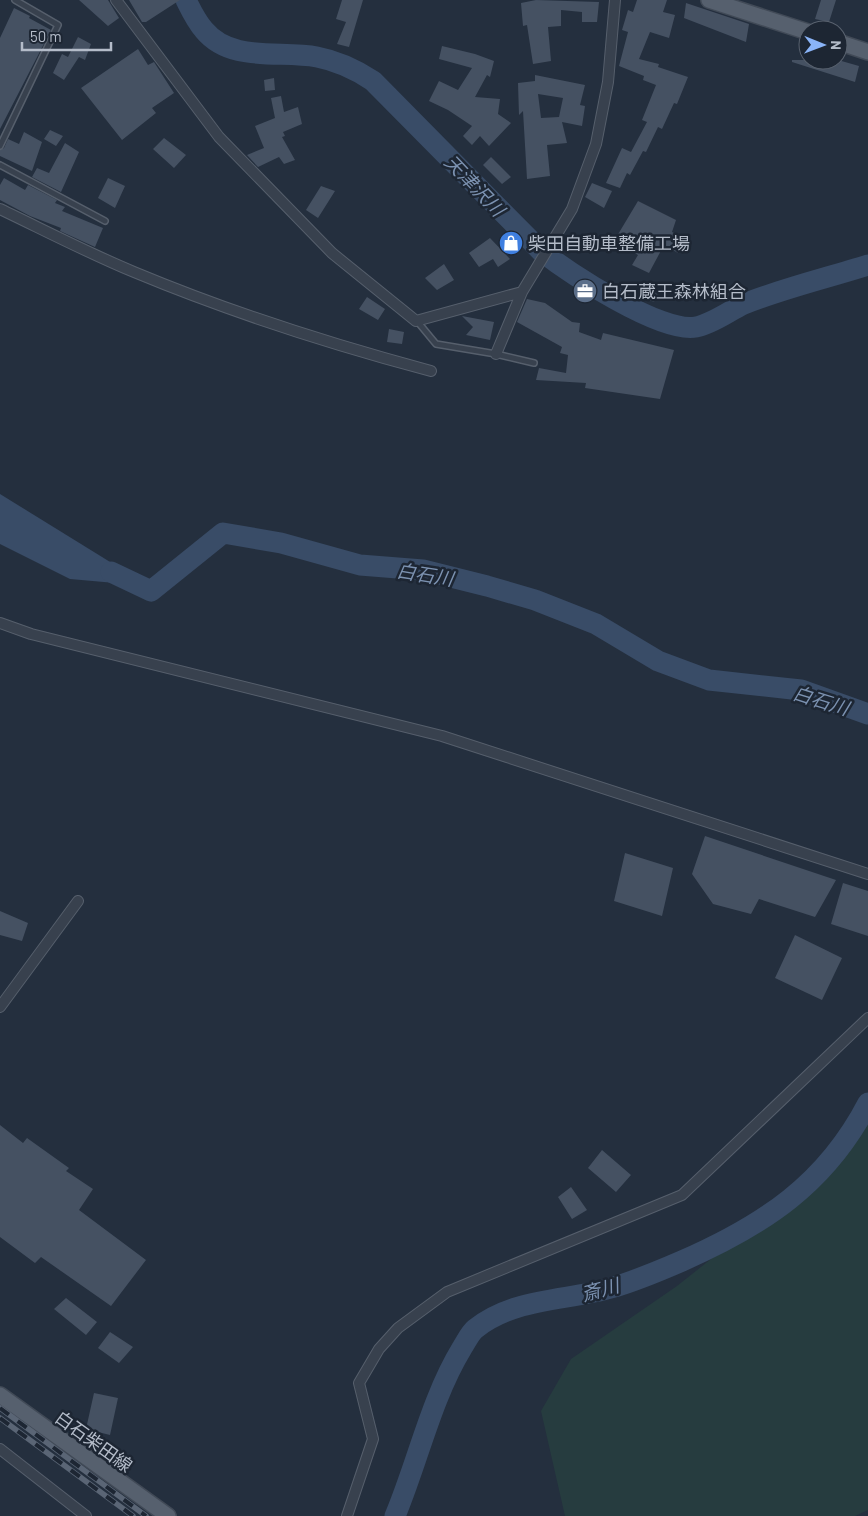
<svg xmlns="http://www.w3.org/2000/svg" width="868" height="1516" viewBox="0 0 868 1516" font-family="Barlow,'Noto Sans JP',sans-serif">
  <style>
    .green { fill: #263c3f }
    .water { fill: #394c67 }
    .lines { fill: none; stroke-linecap: round; stroke-linejoin: round }
    .river { stroke: #394c67; stroke-width: 21 }
    .building { fill: #455162; fill-rule: evenodd }
    .lane-casing { stroke: #565f6c; stroke-width: 8 }
    .street-casing { stroke: #565f6c; stroke-width: 12 }
    .primary-casing { stroke: #414a57; stroke-width: 18 }
    .lane { stroke: #38414e; stroke-width: 5 }
    .street { stroke: #38414e; stroke-width: 10 }
    .primary { stroke: #56606e; stroke-width: 15 }
    .rail-casing { stroke: #5a6575; stroke-width: 5.5 }
    .rail { stroke: #1d2633; stroke-width: 4; stroke-dasharray: 11; stroke-linecap: butt }
    .labels { text-anchor: middle; dominant-baseline: central; stroke-width: 5; stroke-linejoin: round; paint-order: stroke }
    .poi-label { font-size: 18px; fill: #b4bcc9; stroke: #1d2633; text-anchor: start }
    .street-label { font-size: 18px; fill: #b4bcc9; stroke: #1d2633 }
    .water-label { font-size: 19px; font-style: italic; fill: #7c92b1; stroke: #1d2633 }
  </style>
  <rect width="100%" height="100%" fill="#242f3e"/>
  <path class="green" d="M868,1122V1510L855,1516H565L541,1411L571,1359L677,1286L798,1190Z"/>
  <path class="water" d="M0,494L149,586L70,579L0,544Z"/>
  <g class="lines">
    <path class="river" d="M186,0C191,10 196,21 204,30C231,63 280,50 317,57C338,61 355,69 373,81L541,251C569,273 662,334 696,327C712,324 729,311 744,304C784,288 827,278 868,265
      M111,572L151,591L223,533L281,543L360,565L423,570L487,586L535,600L596,624L658,661L709,680L801,690L868,714
      M395,1516C418,1461 431,1399 462,1348C466,1342 470,1333 475,1329C513,1298 566,1301 611,1288C635,1281 659,1271 682,1261C764,1225 826,1184 868,1103"/>
  </g>
  <path class="building" d="M79,0H108L119,18L108,26Z
    M129,0H180L146,22H142Z
    M342,0H363L349,47L337,44L346,22L336,19Z
    M536,0L599,2L597,22H582V12L561,10V26L548,27L551,61L533,64L527,25L523,26L521,3Z
    M637,0H667L663,12L675,15L669,38L650,32L639,59L659,64L658,67L688,77L677,104L674,103L662,129L658,127L646,152L643,151L630,175L627,173L620,188L606,183L622,148L631,152L647,122L642,120L656,85L643,80L644,76L619,66L628,32L622,30L628,10L633,12Z
    M821,0H836L829,22L815,19Z
    M686,3L749,24L746,42L684,18Z
    M14,8L30,16L29,18L51,30L0,129V38Z
    M78,37L91,44L85,60L79,57L64,80L53,73L62,54L68,57Z
    M442,46L475,54L494,61L490,77L487,75L475,97L500,99L498,114L511,123L489,146L480,136L472,145L463,136L472,126L448,110L429,101L439,81L458,90L472,68L439,59Z
    M138,49L148,65L154,62L174,93L152,108L156,113L122,140L81,88Z
    M792,60H838L859,66L855,82L792,62Z
    M535,75L585,85L580,105L585,106L582,126L562,122L567,143L547,145L550,176L527,179L523,111L519,115L518,83L535,81ZM538,94L563,98L559,117L541,118Z
    M274,78L275,90L265,91L264,80Z
    M281,96L284,112L298,107L302,124L283,132L285,136L282,137L295,160L284,164L279,157L258,167L247,155L264,148L255,126L275,118L271,98Z
    M50,130L63,136L56,146L44,139Z
    M24,132L42,142L32,171L0,156V150L4,148L8,139L19,144Z
    M164,138L186,155L174,168L153,149Z
    M65,143L79,152L61,192L32,177L37,168L49,173Z
    M491,157L511,177L502,184L483,165Z
    M4,178L25,190L28,185L57,200L55,203L65,207L62,211L103,228L95,247L60,231L61,228L30,216L0,200V185Z
    M108,178L125,186L115,208L98,198Z
    M592,183L612,191L604,208L585,197Z
    M321,186L335,191L318,218L306,210Z
    M638,201L676,220L672,232L684,238L678,253L664,245L649,273L632,265L638,255L614,241Z
    M490,238L510,259L498,267L493,259L479,267L469,253Z
    M444,264L454,280L437,290L425,278Z
    M645,287L658,293L654,302L641,297Z
    M367,297L385,309L378,320L359,309Z
    M527,299L545,303L572,322L580,323L579,332L601,340L603,333L674,350L660,399L585,388L586,383L536,380L539,368L566,373L568,355L560,353L562,347L517,322Z
    M462,316L494,322L490,340L466,335L473,327Z
    M389,329L404,332L402,344L387,342Z
    M705,836L836,880L815,917L759,899L751,914L713,904L692,874Z
    M625,853L673,868L662,916L614,901Z
    M843,883L868,891V936L831,924Z
    M0,911L28,923L22,941L0,935Z
    M795,935L842,958L822,1000L775,978Z
    M0,1125L23,1143L27,1138L69,1168L66,1171L93,1189L79,1210L146,1260L111,1306L41,1257L35,1263L0,1237Z
    M602,1150L631,1175L616,1192L588,1168Z
    M571,1187L587,1210L572,1219L558,1197Z
    M66,1298L97,1322L86,1335L54,1309Z
    M110,1332L133,1347L119,1363L98,1348Z
    M94,1393L118,1398L110,1435L86,1429Z"/>
  <g class="lines">
    <g class="lane-casing">
      <path id="lane" d="M0,146L58,25L15,0
        M0,165L105,221
        M417,321L436,344L496,354L534,363"/>
    </g>
    <g class="street-casing">
      <path id="street" d="M116,0L219,137L332,253L416,321L522,292
        M0,209C44,230 88,253 134,272C230,312 330,344 431,371
        M496,354L522,292L572,209L596,144L608,82L615,0
        M0,623L31,634L442,736L868,874
        M0,1007L78,901
        M0,1449L86,1516
        M347,1516L373,1439L359,1383L379,1349L398,1328L447,1292L682,1195L868,1018"/>
    </g>
    <g class="primary-casing">
      <path id="primary" d="M709,0L808,32
        M838,42L868,52
        M0,1395L168,1516"/>
    </g>
    <use href="#lane" class="lane"/>
    <use href="#street" class="street"/>
    <use href="#primary" class="primary"/>
    <g class="rail-casing">
      <path id="rail" d="M0,1408L146,1516
        M0,1418L133,1516"/>
    </g>
    <use href="#rail" class="rail"/>
  </g>
  <defs>
    <g id="shop-disc" transform="scale(1.25)"><circle r="9.5" fill="#3f7fe0" stroke="#1d2633"/><path d="M-5-2.5h2.3a2.7 3.5 0 0 1 5.4 0H5L5.5 6h-11ZM-1.5-2.5h3a1.5 2.3 0 0 0-3 0Z" fill="#fff"/></g>
    <g id="office-disc" transform="scale(1.25)"><circle r="9.5" fill="#5c6f8a" stroke="#1d2633"/><path d="M-6-3h4V-5.5h4V-3h4V5H-6ZM-1-4.5V-3h2v-1.5ZM-6 0V1H6V0Z" fill="#fff"/></g>
  </defs>
  <g fill-rule="evenodd">
    <use href="#shop-disc" x="511" y="243"/>
    <use href="#office-disc" x="585" y="291"/>
  </g>
  <g class="labels">
    <g class="poi-label">
      <text x="528" y="243">柴田自動車整備工場</text>
      <text x="602" y="291">白石蔵王森林組合</text>
    </g>
    <g class="street-label">
      <text transform="translate(94 1441) rotate(36)">白石柴田線</text>
    </g>
    <g class="water-label">
      <text transform="translate(475 185) rotate(46)">天津沢川</text>
      <text transform="translate(425 574) rotate(9)">白石川</text>
      <text transform="translate(821 700) rotate(17)">白石川</text>
      <text transform="translate(600 1289) rotate(-15)">斎川</text>
    </g>
  </g>
  <g transform="translate(823 45) rotate(91)"><circle r="24" fill="#1d2633" stroke="#59626f"/>
  <path d="M0-4L9 19L0 12L-9 19Z" fill="#8ab4f8"/>
  <text y="-8" font-size="14" font-weight="bold" text-anchor="middle" fill="#b4bcc9">N</text>
  </g>
  <path d="M22 42v8h89v-8" fill="none" stroke="#b4bcc9" stroke-width="2.5"/>
  <text x="30" y="42" font-size="15" fill="#b4bcc9" stroke="#1d2633" stroke-width="4" paint-order="stroke">50 m</text>
</svg>
